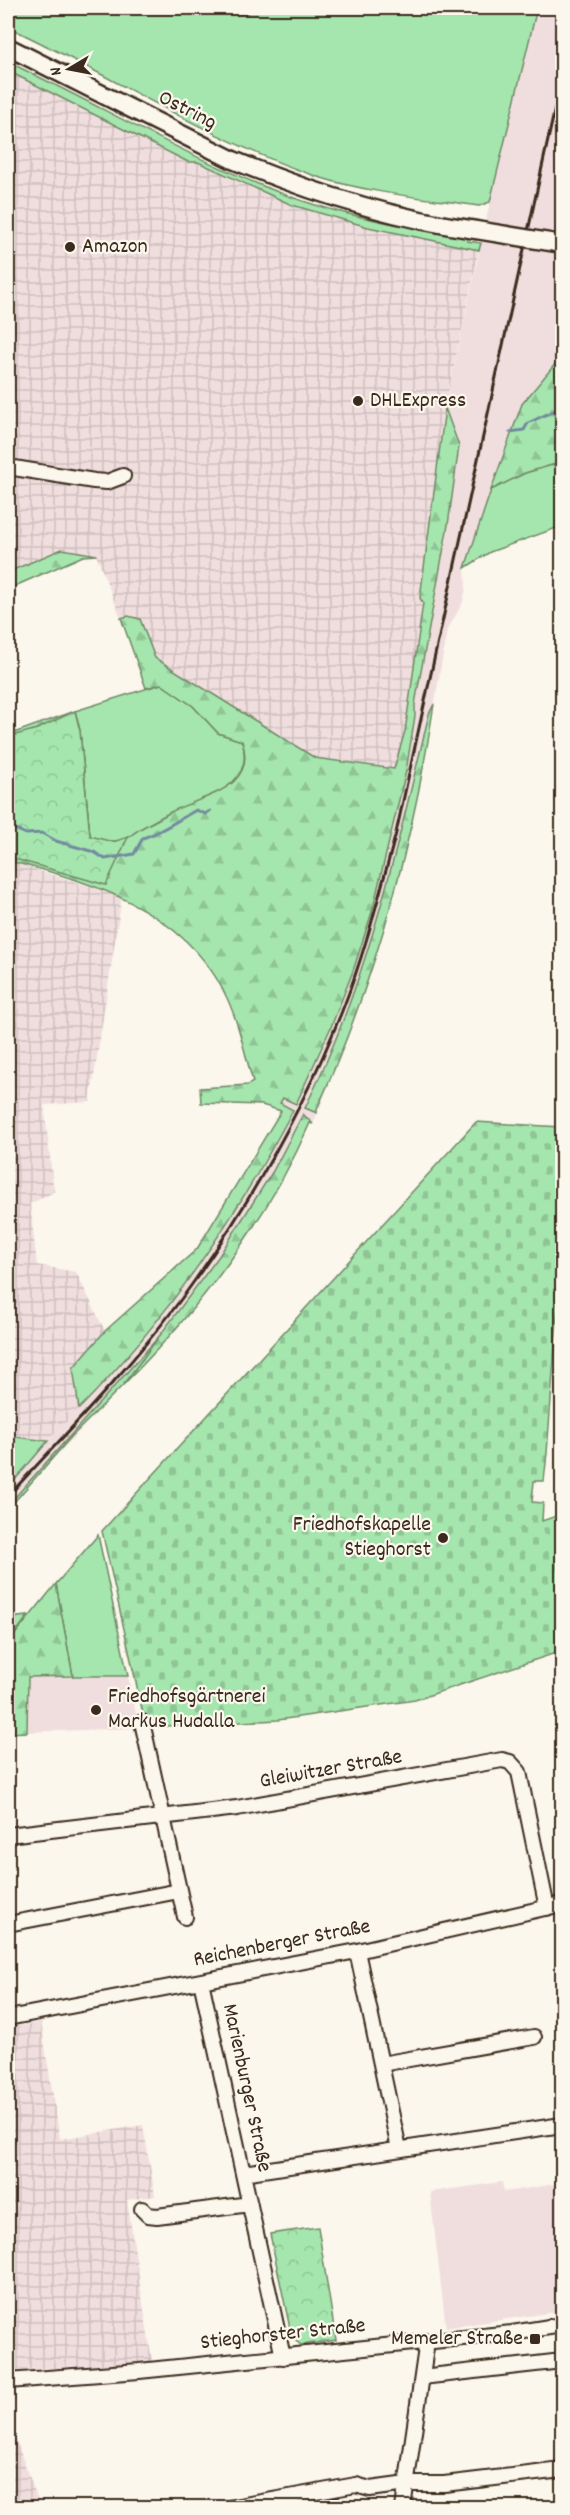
<svg xmlns="http://www.w3.org/2000/svg" width="570" height="2515" viewBox="0 0 570 2515" font-family="Dekko,sans-serif">
  <style>
    .built { fill: #f0dede }
    .industrial { fill: url(#industrial-grid) }
    .grass { fill: #a5e6ae; stroke: #708866; stroke-width: 1.5 }
    .forest { fill: url(#forest-firs); stroke: #708866; stroke-width: 1.5 }
    .cemetery { fill: url(#cemetery-stones); stroke: #708866; stroke-width: 1.5 }
    .park { fill: url(#park-crowns); stroke: #708866; stroke-width: 1.5 }
    .garden { fill: url(#garden-furrows); stroke: #708866; stroke-width: 1.5 }
    .lines { fill: none; stroke-linecap: round; stroke-linejoin: round }
    .stream { stroke: #738a9f; stroke-width: 3 }
    .minor-casing { stroke: #3b2a1e; stroke-width: 18 }
    .major-casing { stroke: #3b2a1e; stroke-width: 21 }
    .minor { stroke: #fbf7ec; stroke-width: 14 }
    .major { stroke: #fbf7ec; stroke-width: 16 }
    .rail { stroke: #3b2a1e; stroke-width: 3 }
    .major-bridge-casing { stroke: #3b2a1e; stroke-width: 21; stroke-linecap: butt }
    .major-bridge { stroke: #fbf7ec; stroke-width: 16 }
    .poi-dot { fill: #3b2a1e; stroke: #fbf7ec; stroke-width: 2 }
    .labels { text-anchor: middle; dominant-baseline: central; stroke-width: 4.5; stroke-linejoin: round; paint-order: stroke }
    .street-label { font-size: 22px; fill: #3b2a1e; stroke: #fbf7ec }
    .poi-label { font-size: 22px; fill: #3b2a1e; stroke: #fbf7ec; text-anchor: start }
  </style>
  <defs>
    <pattern id="industrial-grid" width="8" height="8" patternUnits="userSpaceOnUse" patternTransform="scale(1.5)"><rect width="8" height="8" fill="#f0dede"/><path d="M0 4h8M4 0v8" fill="none" stroke="#cfbfbe"/></pattern>
    <pattern id="forest-firs" width="22" height="20" patternUnits="userSpaceOnUse" patternTransform="scale(1.5)"><rect width="22" height="20" fill="#a5e6ae"/><path d="M5 1l3.5 6h-7zM16 11l3.5 6h-7z" fill="#8fc595"/></pattern>
    <pattern id="cemetery-stones" width="16" height="16" patternUnits="userSpaceOnUse" patternTransform="scale(1.5)"><rect width="16" height="16" fill="#a5e6ae"/><path d="M2 7V4a2 2 0 0 1 4 0v3zM10 15v-3a2 2 0 0 1 4 0v3z" fill="#8fc595"/></pattern>
    <pattern id="park-crowns" width="20" height="18" patternUnits="userSpaceOnUse" patternTransform="scale(1.5)"><rect width="20" height="18" fill="#a5e6ae"/><path d="M2 6a3 3 0 1 1 6 0M12 15a3 3 0 1 1 6 0" fill="none" stroke="#8fc595"/></pattern>
    <pattern id="garden-furrows" width="10" height="10" patternUnits="userSpaceOnUse" patternTransform="scale(1.5)"><rect width="10" height="10" fill="#a5e6ae"/><path d="M-1 1l2-2M0 10L10 0M9 11l2-2" fill="none" stroke="#8fc595"/></pattern>
  </defs>
  <rect width="100%" height="100%" fill="#fbf7ec"/>
  <filter id="ink" filterUnits="userSpaceOnUse"><feTurbulence type="fractalNoise" baseFrequency=".0167" numOctaves="2"/><feDisplacementMap in="SourceGraphic" scale="12" xChannelSelector="R" yChannelSelector="G"/><feConvolveMatrix kernelMatrix="1 2 1 2 8 2 1 2 1" color-interpolation-filters="sRGB"/></filter>
  <g filter="url(#ink)">
    <path class="built" d="M537,8H562V335L556,363L522,404L465,568L466,588L463,602L447,631L432,718L399,879L344,1048L313,1124L310,1123L299,1147L256,1222L216,1279L145,1363L8,1505V1485L68,1419L197,1249L281,1111L276,1108L415,704L448,525L459,446L445,408L490,202Z
      M128,1676L139,1728L27,1732L28,1677Z
      M502,2182L504,2192L562,2183V2311L446,2328L430,2192Z"/>
    <path class="industrial" d="M208,8H256H251L247,14H238L212,12Z
      M8,71L188,162H198L292,205L368,227L479,250L445,408L420,598L423,603L405,731L394,769L315,758L155,658L140,619L128,616L121,618L96,555L62,549L8,572Z
      M8,861L122,896L90,1102L44,1105L54,1192L30,1204L37,1265L76,1272L105,1331L73,1368L79,1408L48,1441L8,1436Z
      M41,2022L60,2139L143,2125L155,2196L127,2200L152,2361L8,2371V2028Z
      M8,2419L32,2484L41,2507H8Z"/>
    <path class="grass" d="M8,8H208C216,16 235,15 247,14L251,8H537L490,202L479,206C426,198 369,193 318,177C209,140 111,75 8,27Z
      M8,62C104,107 196,163 297,199C352,218 410,227 467,237V241L481,243L479,250L368,227L292,205L198,162H188L8,71Z
      M562,462V526L490,552L465,568L491,490L525,473Z
      M161,684L193,706L218,733L242,741C256,790 203,796 171,812C155,820 138,830 123,841H107L90,836L80,731L75,711Z
      M163,1332L123,1385L72,1436L8,1509V1505Z
      M8,1436L48,1441L8,1488Z
      M98,1535L128,1676H73L56,1584Z"/>
    <path class="forest" d="M562,335V462L525,473L491,490L522,404L556,363Z
      M445,408L459,446L448,525L415,704V716L406,771L372,912L353,971L331,1027L296,1104L283,1098L280,1103L293,1110C234,1221 167,1319 79,1409L73,1368L105,1331L197,1249L281,1111L262,1105L201,1103L200,1088L248,1085L253,1082C244,1051 238,1018 223,990C182,910 90,880 8,861V735L75,711L80,731L90,836C99,840 112,844 122,841C127,840 132,834 137,831C147,824 159,820 169,813C198,796 259,791 242,741L218,733L193,706L161,684L146,688L121,618L128,616L140,619L155,658L315,758L394,769L405,731L423,603L420,598Z
      M62,549L97,555L83,556L8,589V572Z
      M434,704C413,843 375,980 317,1109V1113L305,1108C367,983 397,849 429,714Z
      M303,1114L313,1124L310,1123C267,1221 198,1310 123,1385L219,1256L273,1171Z
      M56,1584L73,1676L28,1677L27,1732L8,1733V1643Z"/>
    <path class="cemetery" d="M476,1122L562,1127V1251L547,1453L544,1481H534L532,1502L543,1503L542,1521L562,1514V1651L415,1700L278,1720L146,1727L102,1531Z"/>
    <path class="park" d="M75,711L80,731L90,836L113,842L128,837L106,885L8,857V737L37,729Z
      M318,2227L336,2340L301,2345L292,2338L270,2234Z"/>
    <path class="garden" d="M28,1616L8,1643V1618Z"/>
    <g class="lines">
      <path class="stream" d="M510,432L524,430L528,423L562,407
        M8,826L26,834L42,833L56,841L94,852L105,859L134,854L143,838C162,832 178,820 196,810L205,814L210,811"/>
      <g class="minor-casing">
        <path id="minor" d="M8,467L94,481L107,482L123,476
          M142,1722L185,1917
          M8,1835L237,1808L502,1760L510,1762L519,1772L547,1908
          M8,1924L179,1891
          M357,1951L399,2149
          M201,1981L283,2357
          M8,2018L357,1951L562,1904
          M381,2064L534,2037
          M243,2173L562,2125
          M142,2209L148,2215L157,2216L250,2204
          M422,2377L562,2361
          M8,2381L139,2371L512,2333L562,2325
          M228,2508L356,2485L370,2489L407,2484H444L562,2470
          M403,2508L427,2341"/>
      </g>
      <g class="major-casing">
        <path id="major" d="M8,47L233,160C312,193 391,218 476,230"/>
      </g>
      <use href="#minor" class="minor"/>
      <use href="#major" class="major"/>
      <path class="rail" d="M8,1496C72,1427 140,1358 195,1280C254,1196 304,1107 342,1011C365,953 380,892 396,833L562,76"/>
      <g class="major-bridge-casing">
        <path id="major-bridge" d="M476,230L562,244"/>
      </g>
      <use href="#major-bridge" class="major-bridge"/>
    </g>
  </g>
  <g class="poi-dot">
    <circle cx="70" cy="247" r="6"/>
    <circle cx="358" cy="401" r="6"/>
    <circle cx="443" cy="1538" r="6"/>
    <circle cx="96" cy="1710" r="6"/>
    <rect x="529" y="2333" width="12" height="12" rx="3"/>
  </g>
  <g class="labels">
    <g class="street-label">
      <text transform="translate(187 111) rotate(27)">Ostring</text>
      <text transform="translate(331 1770) rotate(-10)">Gleiwitzer Straße</text>
      <text transform="translate(282 1944) rotate(-11)">Reichenberger Straße</text>
      <text transform="translate(246 2088) rotate(78)">Marienburger Straße</text>
      <text transform="translate(283 2335) rotate(-6)">Stieghorster Straße</text>
    </g>
    <g class="poi-label">
      <text x="82" y="247">Amazon</text>
      <text x="370" y="401">DHLExpress</text>
      <text x="431" y="1525" text-anchor="end">Friedhofskapelle<tspan x="431" dy="25">Stieghorst</tspan></text>
      <text x="108" y="1697">Friedhofsgärtnerei<tspan x="108" dy="25">Markus Hudalla</tspan></text>
      <text x="523" y="2339" text-anchor="end">Memeler Straße</text>
    </g>
  </g>
  <rect width="570" height="2515" fill="none" stroke="#fbf7ec" stroke-width="30"/>
  <rect x="15" y="15" width="540" height="2485" fill="none" stroke="#3b2a1e" stroke-width="2" filter="url(#ink)"/>
  <g transform="translate(69 69) rotate(260)" stroke="#fbf7ec" stroke-width="4.5" paint-order="stroke">
  <path d="M0-4.5L10 22L0 15L-10 22Z" fill="#3b2a1e"/>
  <text y="-9" font-size="16" font-weight="bold" text-anchor="middle" fill="#3b2a1e">N</text>
  </g>
</svg>
